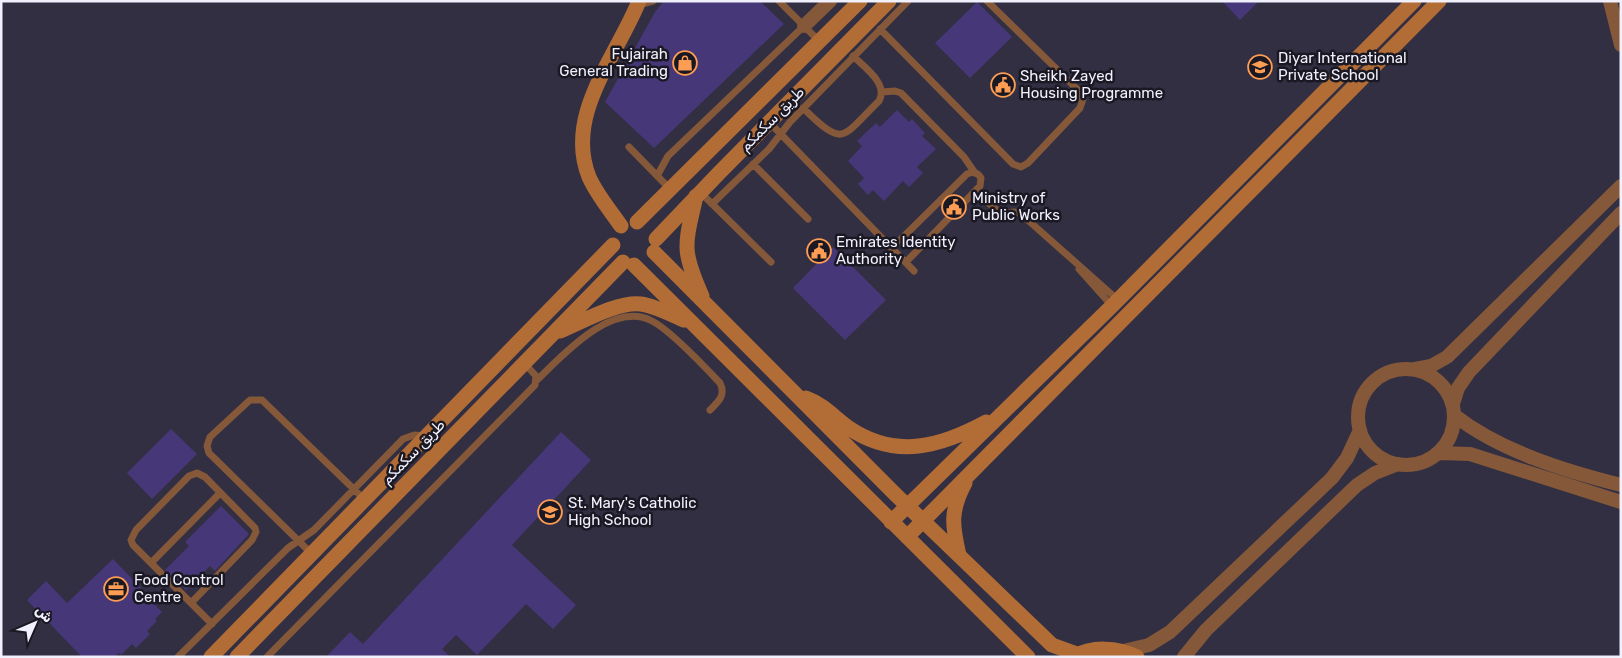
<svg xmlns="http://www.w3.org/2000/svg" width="1622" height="658" viewBox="0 0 1622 658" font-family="Rubik,'Noto Naskh Arabic',sans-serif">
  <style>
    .building { fill: #463778 }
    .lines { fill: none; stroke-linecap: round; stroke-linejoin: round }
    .lane { stroke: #845838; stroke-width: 7 }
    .street { stroke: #845838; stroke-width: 14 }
    .secondary { stroke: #b26c35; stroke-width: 15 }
    .labels { text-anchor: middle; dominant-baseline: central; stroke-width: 5; stroke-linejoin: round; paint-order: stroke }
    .poi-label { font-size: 15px; fill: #f1f0fd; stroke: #1a1822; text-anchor: start }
    .street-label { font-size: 15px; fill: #f1f0fd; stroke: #1a1822 }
  </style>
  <rect width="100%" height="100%" fill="#322f43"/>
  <path class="building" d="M664,1H760L784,24L654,148L605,102L655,12Z
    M1222,1H1259L1240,20Z
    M977,2L1012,37L970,78L935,43Z
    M897,110L909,122L912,119L925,133L922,136L936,149L917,167L923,173L909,187L903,181L884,201L873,190L868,195L858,184L864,178L848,161L862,146L857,141L876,123L880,127Z
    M833,247L886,300L845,340L793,288Z
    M171,429L197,454L152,499L127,473Z
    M561,432L591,460L512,545L576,605L553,629L526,604L477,655L456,635L442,649L450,657H326L350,632L363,644Z
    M221,506L249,534L215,571L210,566L186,590L165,570L189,546L185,542Z
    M113,559L147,594L149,592L159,602L155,605L162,612L155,619L157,621L147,631L150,634L136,648L132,644L121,655L119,653L114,657H82L27,600L46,581L67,603Z"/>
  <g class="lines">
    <path class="lane" d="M779,1L819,41
      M638,5L653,1
      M880,29L1013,164L1021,167L1028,163L1080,108L1083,99L1079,91L987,1
      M882,92L895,91L901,93L964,157L975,173
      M803,108C845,149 841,138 879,101C889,84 864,67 853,56
      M769,122L914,271
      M629,147L670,189
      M753,164L808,219
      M657,176L668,156L804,26
      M977,190C983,197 993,210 1001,212C1009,215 1014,209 1021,214L1118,300
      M700,192L771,262
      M712,204L769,149L790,122L908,1
      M892,248L967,174C974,171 978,173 981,178L980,186L906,262
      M1079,269L1112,306
      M537,380C563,355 612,300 652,321C670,330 705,367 720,383C726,395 719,401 710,410
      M197,473L205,477L255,528L256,532L252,540L191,603L133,545L131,540L136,530L189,476Z
      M312,554L209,453L207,446L210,437L250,400H262L365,500
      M151,563L220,493
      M191,603L212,624
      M178,657L288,548L314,530L403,439L414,435L426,436
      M267,657L535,385L536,376L525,364"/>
    <path class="street" d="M1610,1L1621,45
      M804,26L830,1
      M1415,369L1431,366L1447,357L1621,186
      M1358 417a48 48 0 1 1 96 0a48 48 0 1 1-96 0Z
      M1453,404L1458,388L1469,372L1621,213
      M1454,415C1500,451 1565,471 1621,485
      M1438,453L1470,454L1621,502
      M1123,651L1149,645L1170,632L1332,478L1347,458L1360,430
      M1184,657L1206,630L1357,485L1375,473L1398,464"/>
    <path class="secondary" d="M696,196C685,245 681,249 702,296
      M637,222L860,1
      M621,226C610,210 597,195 589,177C564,115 617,56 639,1
      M656,239L719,173L889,1
      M654,252L895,494L1052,645L1077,654
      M634,265L1028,657
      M560,331C582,322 618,301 641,304C655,306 670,314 684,320
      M806,398C823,404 835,418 849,428C896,460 942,446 986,422
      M891,522L1112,306L1414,1
      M907,537L1439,1
      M959,555C952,525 950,511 965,483
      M211,657L613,245
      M237,657L623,262
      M1073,657C1092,646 1117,647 1137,657"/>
  </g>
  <defs>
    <g id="shop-ring" transform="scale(1.25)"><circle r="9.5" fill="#1a1822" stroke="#fc9d53" stroke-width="1.5"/><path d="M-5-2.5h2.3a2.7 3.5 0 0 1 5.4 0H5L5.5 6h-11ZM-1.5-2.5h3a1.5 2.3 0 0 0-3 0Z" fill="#fc9d53"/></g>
    <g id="school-ring" transform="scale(1.25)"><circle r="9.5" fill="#1a1822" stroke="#fc9d53" stroke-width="1.5"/><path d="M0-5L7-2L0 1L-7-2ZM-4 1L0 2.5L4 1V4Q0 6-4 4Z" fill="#fc9d53"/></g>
    <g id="civic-ring" transform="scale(1.25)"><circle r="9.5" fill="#1a1822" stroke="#fc9d53" stroke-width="1.5"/><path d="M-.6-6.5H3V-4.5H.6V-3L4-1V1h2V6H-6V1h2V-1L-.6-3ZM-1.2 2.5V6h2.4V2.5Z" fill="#fc9d53"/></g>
    <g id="office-ring" transform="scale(1.25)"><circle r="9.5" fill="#1a1822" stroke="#fc9d53" stroke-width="1.5"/><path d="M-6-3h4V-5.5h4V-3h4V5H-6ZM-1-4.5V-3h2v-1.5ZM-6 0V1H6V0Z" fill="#fc9d53"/></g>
  </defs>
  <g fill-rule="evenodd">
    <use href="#shop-ring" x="685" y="63"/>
    <use href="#school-ring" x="1260" y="67"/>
    <use href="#civic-ring" x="1003" y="85"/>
    <use href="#civic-ring" x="954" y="207"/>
    <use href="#civic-ring" x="819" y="251"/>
    <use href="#school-ring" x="550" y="512"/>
    <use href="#office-ring" x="116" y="589"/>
  </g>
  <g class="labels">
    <g class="poi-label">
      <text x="668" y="54" text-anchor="end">Fujairah<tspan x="668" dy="17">General Trading</tspan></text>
      <text x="1278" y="58">Diyar International<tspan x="1278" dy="17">Private School</tspan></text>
      <text x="1020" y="76">Sheikh Zayed<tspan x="1020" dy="17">Housing Programme</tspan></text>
      <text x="972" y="198">Ministry of<tspan x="972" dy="17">Public Works</tspan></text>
      <text x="836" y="242">Emirates Identity<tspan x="836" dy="17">Authority</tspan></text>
      <text x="568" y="503">St. Mary's Catholic<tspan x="568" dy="17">High School</tspan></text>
      <text x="134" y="580">Food Control<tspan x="134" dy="17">Centre</tspan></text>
    </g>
    <g class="street-label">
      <text transform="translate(772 119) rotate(-45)">طريق سكمكم</text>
      <text transform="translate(413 452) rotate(-46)">طريق سكمكم</text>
    </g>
  </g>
  <rect width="1622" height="658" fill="none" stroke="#f1f0fd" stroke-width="5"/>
  <g transform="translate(35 623) rotate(45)" stroke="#1a1822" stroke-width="4" paint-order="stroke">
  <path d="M0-4L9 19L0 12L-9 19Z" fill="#f1f0fd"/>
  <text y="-8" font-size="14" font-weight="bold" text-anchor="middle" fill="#f1f0fd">ش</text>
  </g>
</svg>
